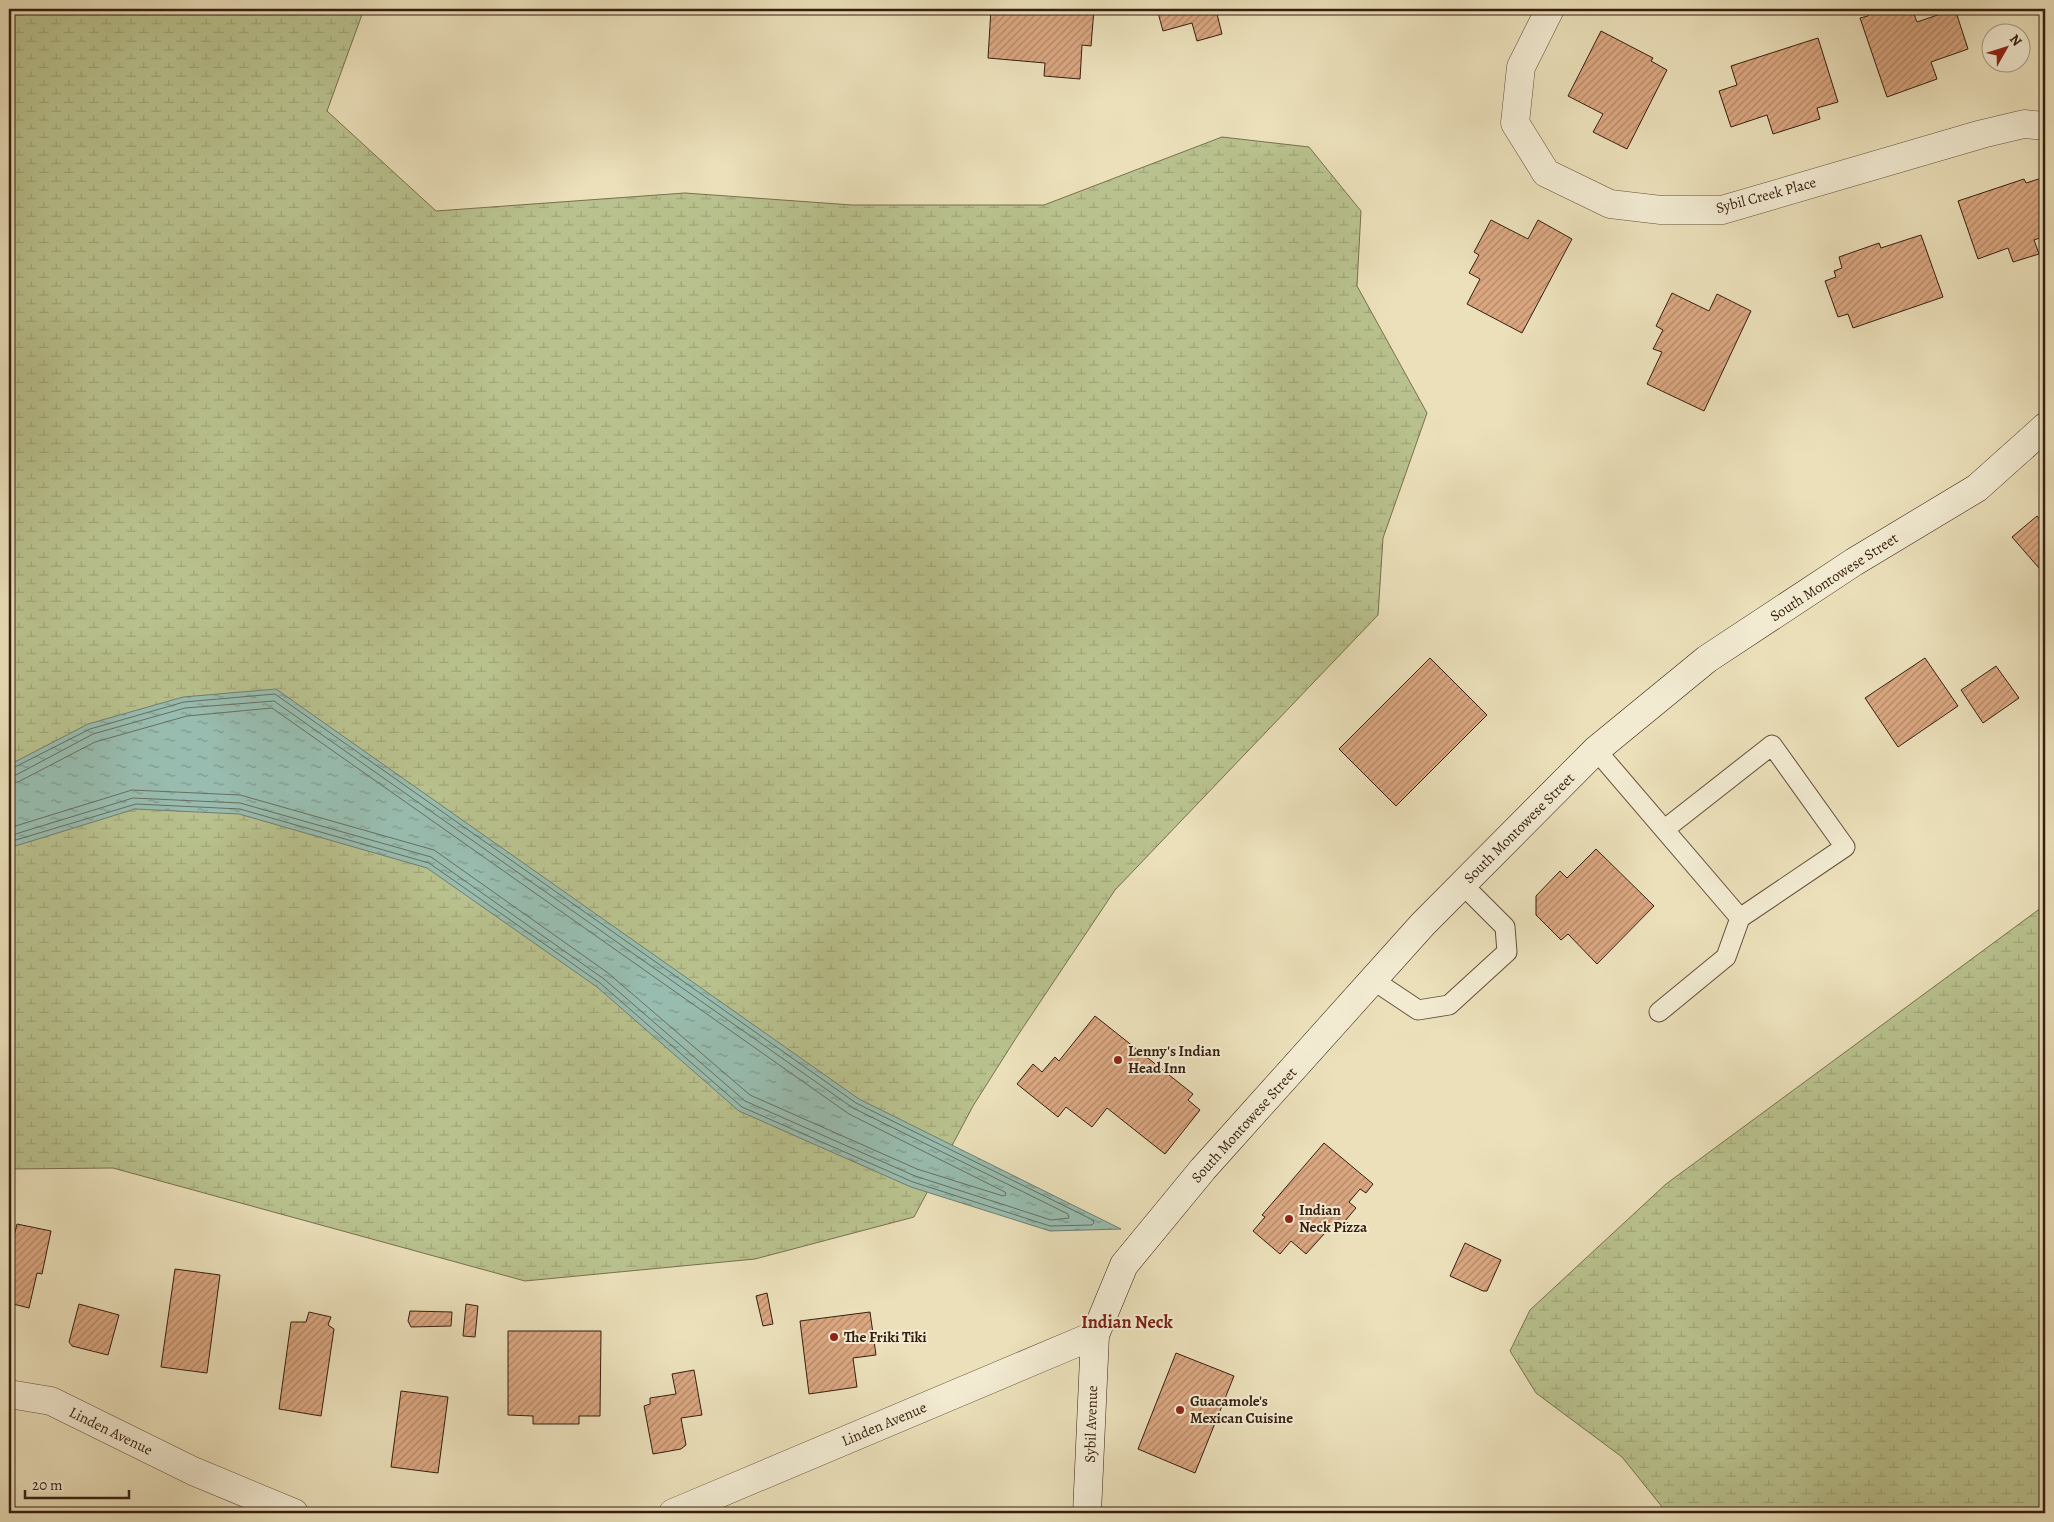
<svg xmlns="http://www.w3.org/2000/svg" width="2054" height="1522" viewBox="0 0 2054 1522" font-family="Alegreya,serif">
  <style>
    .wetland { fill: url(#wetland-marsh); stroke: #78704f }
    .water { fill: url(#water-ripples); stroke: #717d70 }
    .lines { fill: none; stroke-linecap: round; stroke-linejoin: round }
    .shore { stroke: #686e60; stroke-width: 1 }
    .building { fill: url(#building-hatch); stroke: #371e10 }
    .service-casing { stroke: #644e3a; stroke-width: 21 }
    .minor-casing { stroke: #644e3a; stroke-width: 29 }
    .secondary-casing { stroke: #371e10; stroke-width: 29 }
    .service { stroke: #f2ebd2; stroke-width: 19 }
    .minor { stroke: #f2ebd2; stroke-width: 28 }
    .secondary { stroke: #f2ebd2; stroke-width: 28 }
    .poi-dot { fill: #8f2418; stroke: #f2ebd2; stroke-width: 2 }
    .labels { text-anchor: middle; dominant-baseline: central; stroke-width: 4; stroke-linejoin: round; paint-order: stroke }
    .street-label { font-size: 15px; fill: #371e10; stroke: #f2ebd2 }
    .poi-label { font-size: 15px; font-weight: bold; fill: #371e10; stroke: #f2ebd2; text-anchor: start }
    .quarter-label { font-size: 18px; font-weight: bold; fill: #7a1f14; stroke: #f2ebd2 }
  </style>
  <defs>
    <pattern id="wetland-marsh" width="20" height="14" patternUnits="userSpaceOnUse" patternTransform="scale(1.25)"><rect width="20" height="14" fill="#b9c28e"/><path d="M1 5h8M5 5V1M11 12h8M15 12V8" fill="none" stroke="#a0a679"/></pattern>
    <pattern id="water-ripples" width="26" height="14" patternUnits="userSpaceOnUse" patternTransform="scale(1.25)"><rect width="26" height="14" fill="#98bdb0"/><path d="M2 4q2-2 4 0t4 0M15 11q2-2 4 0t4 0" fill="none" stroke="#7d998e"/></pattern>
    <pattern id="building-hatch" width="6" height="6" patternUnits="userSpaceOnUse" patternTransform="scale(1.25)"><rect width="6" height="6" fill="#daa781"/><path d="M-1 1l2-2M0 6l6-6M5 7l2-2" fill="none" stroke="#b28768"/></pattern>
  </defs>
  <rect width="100%" height="100%" fill="#ebe0ba"/>
  <filter id="stains"><feTurbulence type="fractalNoise" baseFrequency=".004" numOctaves="4"/><feColorMatrix values="0 0 0 0 .2 0 0 0 0 .09 0 0 0 0 .02 0 0 0 .5 -.17"/></filter>
  <radialGradient id="worn" r=".72"><stop offset=".6" stop-color="#630" stop-opacity="0"/><stop offset="1" stop-color="#630" stop-opacity=".3"/></radialGradient>
  <path class="wetland" d="M9,9H364L327,111L436,211L685,193L852,205H1044L1222,137L1309,147L1361,211L1357,286L1427,413L1383,538L1378,615L1115,890L1016,1038L973,1106L914,1217L755,1259L525,1281L113,1168L9,1169Z
    M2045,905V1513H1667L1622,1457L1536,1393L1510,1351L1530,1310L1666,1184Z"/>
  <path class="water" d="M276,689L859,1099L1121,1229L1050,1231L911,1187L739,1111L597,987L427,868L239,814L135,809L9,848V765L88,724L183,697Z"/>
  <g class="lines">
    <path class="shore" d="M9,770L90,729L184,702L275,694L856,1103L1093,1220L1094,1223L1092,1225L1050,1226L913,1182L742,1107L600,983L429,863L240,809L136,804L9,842
      M9,776L16,775L93,734L185,708L274,701L853,1108L1068,1214L1069,1218L1051,1220L915,1176L745,1101L604,979L431,857L240,803L133,798L9,836
      M9,783L18,782L95,742L187,716L272,708L849,1114L1005,1192L1006,1195L1003,1196L917,1169L750,1095L608,973L434,850L240,795L132,790L9,828"/>
  </g>
  <path class="building" d="M991,9H1094L1091,46L1082,45L1080,79L1044,76L1045,63L988,58Z
    M1157,9H1235L1217,14L1222,34L1197,41L1192,23L1163,31Z
    M1865,9H1912L1917,22L1955,9L1968,49L1931,62L1937,79L1887,97L1860,18L1868,16Z
    M1601,31L1653,58L1651,61L1667,70L1627,149L1593,132L1603,114L1568,96Z
    M1818,38L1838,102L1817,108L1820,119L1773,134L1767,115L1731,127L1719,91L1737,85L1731,66Z
    M2045,177V236L2034,240L2039,254L2013,262L2008,248L1978,259L1958,201L2024,179L2026,183Z
    M1491,220L1528,239L1538,220L1572,239L1522,333L1467,304L1480,279L1469,273L1479,255L1474,252Z
    M1921,235L1943,297L1853,328L1848,314L1838,317L1825,281L1836,277L1834,271L1842,268L1839,257L1879,243L1881,248Z
    M1672,293L1709,311L1717,294L1751,311L1704,411L1647,384L1662,352L1653,349L1663,330L1656,326Z
    M2037,516L2045,526V575L2012,537Z
    M1430,658L1487,715L1396,806L1339,749Z
    M1925,658L1958,706L1898,747L1865,698Z
    M1996,666L2019,698L1983,723L1961,690Z
    M1596,849L1654,906L1597,964L1568,934L1561,940L1536,915V896L1560,871L1567,878Z
    M1095,1016L1193,1094L1188,1100L1200,1110L1165,1154L1107,1108L1092,1127L1066,1107L1058,1117L1017,1084L1033,1064L1042,1072L1055,1057L1059,1061Z
    M1324,1143L1373,1184L1366,1193L1360,1189L1349,1202L1356,1208L1345,1221L1348,1223L1342,1231L1334,1223L1306,1254L1291,1241L1280,1254L1253,1231L1265,1217L1262,1215Z
    M17,1224L51,1231L42,1274L37,1273L29,1308L9,1303V1235L14,1236Z
    M1465,1243L1501,1260L1487,1291H1483L1450,1276Z
    M175,1269L220,1275L207,1373L161,1367Z
    M767,1293L773,1324L763,1326L756,1296Z
    M79,1304L119,1315L108,1355L72,1346L69,1342Z
    M466,1304L478,1306L475,1337L463,1336Z
    M410,1311L452,1312L451,1326L411,1327L408,1321Z
    M309,1312L331,1317L328,1325L334,1329L321,1416L279,1409L291,1322H306Z
    M870,1312L876,1355L853,1358L857,1387L809,1394L800,1321Z
    M508,1331H601L600,1416H579V1424H533V1416L508,1415Z
    M1176,1353L1234,1376L1195,1473L1138,1449Z
    M694,1370L702,1415L681,1418L686,1445L681,1449L653,1454L644,1406L650,1404V1398L676,1394L672,1374Z
    M401,1391L448,1397L438,1473L391,1467Z"/>
  <g class="lines">
    <g class="service-casing">
      <path id="service" d="M1596,750L1740,918L1845,847L1772,745L1665,829
        M1373,980L1418,1010L1449,1005L1507,952L1505,927L1462,884
        M1659,1012L1726,957L1740,918"/>
    </g>
    <g class="minor-casing">
      <path id="minor" d="M1550,9L1521,67L1515,123L1546,173L1610,204L1661,210H1722L1982,134L2024,124L2045,126
        M9,1394L51,1401L193,1471L294,1513
        M673,1513L1095,1335"/>
    </g>
    <g class="secondary-casing">
      <path id="secondary" d="M1087,1513L1095,1335L1124,1265L1203,1169L1423,924L1596,750L1707,659L1854,562L1977,488L2045,427"/>
    </g>
    <use href="#service" class="service"/>
    <use href="#minor" class="minor"/>
    <use href="#secondary" class="secondary"/>
  </g>
  <g class="poi-dot">
    <circle cx="1118" cy="1060" r="5"/>
    <circle cx="1289" cy="1219" r="5"/>
    <circle cx="834" cy="1337" r="5"/>
    <circle cx="1180" cy="1410" r="5"/>
  </g>
  <g class="labels">
    <g class="street-label">
      <text transform="translate(1766 195) rotate(-15)">Sybil Creek Place</text>
      <text transform="translate(1834 577) rotate(-33)">South Montowese Street</text>
      <text transform="translate(1519 828) rotate(-45)">South Montowese Street</text>
      <text transform="translate(1244 1125) rotate(-48)">South Montowese Street</text>
      <text transform="translate(884 1424) rotate(-23)">Linden Avenue</text>
      <text transform="translate(1091 1424) rotate(-88)">Sybil Avenue</text>
      <text transform="translate(111 1431) rotate(26)">Linden Avenue</text>
    </g>
    <g class="poi-label">
      <text x="1128" y="1051">Lenny's Indian<tspan x="1128" dy="17">Head Inn</tspan></text>
      <text x="1299" y="1210">Indian<tspan x="1299" dy="17">Neck Pizza</tspan></text>
      <text x="844" y="1337">The Friki Tiki</text>
      <text x="1190" y="1401">Guacamole's<tspan x="1190" dy="17">Mexican Cuisine</tspan></text>
    </g>
    <g class="quarter-label">
      <text x="1127" y="1322">Indian Neck</text>
    </g>
  </g>
  <rect width="2054" height="1522" fill="none" stroke="#ebe0ba" stroke-width="30"/>
  <rect x="10" y="10" width="2034" height="1502" fill="none" stroke="#371e10" stroke-width="2.5"/>
  <rect x="15" y="15" width="2024" height="1492" fill="none" stroke="#371e10"/>
  <g transform="translate(2006 48) rotate(51)"><circle r="24" fill="#f2ebd2" stroke="#a79984"/>
  <path d="M0-4L9 19L0 12L-9 19Z" fill="#8f2418"/>
  <text y="-8" font-size="14" font-weight="bold" text-anchor="middle" fill="#371e10">N</text>
  </g>
  <path d="M25 1490v8h104v-8" fill="none" stroke="#371e10" stroke-width="2.5"/>
  <text x="32" y="1490" font-size="15" fill="#371e10" stroke="#f2ebd2" stroke-width="4" paint-order="stroke">20 m</text>
  <rect width="100%" height="100%" filter="url(#stains)"/>
  <rect width="100%" height="100%" fill="url(#worn)"/>
</svg>
